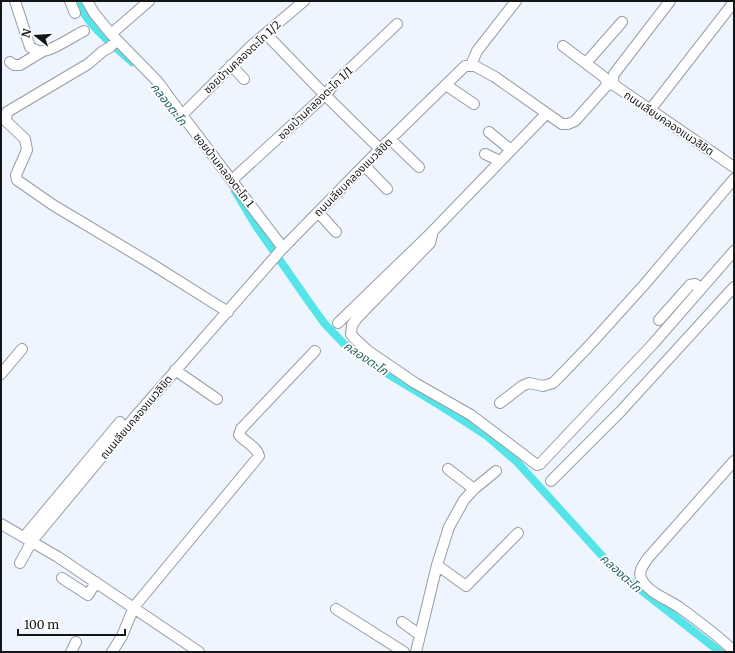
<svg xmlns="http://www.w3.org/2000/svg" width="735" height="653" viewBox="0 0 735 653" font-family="Merriweather,'Noto Sans Thai',serif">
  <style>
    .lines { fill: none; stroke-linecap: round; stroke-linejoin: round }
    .canal { stroke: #55e5e9; stroke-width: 8 }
    .minor-casing { stroke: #969ca5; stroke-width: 12 }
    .minor { stroke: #fff; stroke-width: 10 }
    .labels { text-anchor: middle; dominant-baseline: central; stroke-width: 3.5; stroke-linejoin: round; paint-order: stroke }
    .street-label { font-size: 11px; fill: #131619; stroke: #fff }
    .water-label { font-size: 12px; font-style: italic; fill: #225e5f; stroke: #fff }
  </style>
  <rect width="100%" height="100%" fill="#eff5ff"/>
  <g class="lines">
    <path class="canal" d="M77,1C89,27 111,43 132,62
      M235,191L256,226L309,302L324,323L347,347L388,374L436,403L487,436L517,462L614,569L720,652"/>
    <g class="minor-casing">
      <path id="minor" d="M15,1L30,47C34,49 38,52 42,51C52,51 75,35 84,31
        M70,1L75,13
        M87,1L94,13L111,34L158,82L182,115L283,248
        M111,34L149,1
        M266,34L325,95L380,149
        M117,40L109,48L103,51L88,64L7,112L6,121L25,139L27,150L16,175L17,180L53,205L150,263L228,312
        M563,46L604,77L608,84
        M10,62L14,65H20L43,51
        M586,63L622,22
        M231,65L244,79
        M471,65L477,51L516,1
        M446,85L474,104
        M614,85L613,79L614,74L670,1
        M650,110L734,2
        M182,115L251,46L304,1
        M489,132L511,150
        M390,139L419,167
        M485,154L500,161
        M364,165L387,189
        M232,180L325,95L337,81L397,24
        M318,212L336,232
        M431,233L432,235L430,243L357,318L352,325L351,334L353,337L368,351L415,383L471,415L537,465L540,464L653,344L734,251
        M659,320L690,285L695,284L701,288
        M338,323L431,233L546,114
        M175,370L217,399
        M1,374L22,349
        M500,403L522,386L529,383L543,386L553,383L560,376L588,347L644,285L734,179
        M734,461L648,558C644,564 637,572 642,580C649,593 667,599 679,607C697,620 717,635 734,651
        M448,469L474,489
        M551,481L621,411L734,287
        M1,524L58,557L199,652
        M24,537L120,422
        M20,563L32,541L134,418L282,249L380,149L465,66H475L495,77L562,124H568L575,121L608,84L614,85L734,167
        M437,565L466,586L518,533
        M62,578L88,595L96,582
        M336,609L404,652
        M402,622L420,635
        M71,652L76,642
        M112,652L122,636L134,607L259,456C257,447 245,442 239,435L241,429L315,351
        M416,652L437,565L449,527L464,500L474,489L496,471"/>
    </g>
    <use href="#minor" class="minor"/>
  </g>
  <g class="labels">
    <g class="street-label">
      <text transform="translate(242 57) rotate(-43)">ซอยบ้านคลองตะโก 1/2</text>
      <text transform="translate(315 103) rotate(-44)">ซอยบ้านคลองตะโก 1/1</text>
      <text transform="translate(669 123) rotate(34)">ถนนเลียบคลองแนวลิขิต</text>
      <text transform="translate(224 170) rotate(52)">ซอยบ้านคลองตะโก 1</text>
      <text transform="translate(353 177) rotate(-45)">ถนนเลียบคลองแนวลิขิต</text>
      <text transform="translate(136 417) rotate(-50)">ถนนเลียบคลองแนวลิขิต</text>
    </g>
    <g class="water-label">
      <text transform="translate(169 104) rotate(52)">คลองตะโก</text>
      <text transform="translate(366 358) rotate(34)">คลองตะโก</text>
      <text transform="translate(621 573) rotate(42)">คลองตะโก</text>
    </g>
  </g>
  <rect width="735" height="653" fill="none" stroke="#131619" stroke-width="4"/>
  <g transform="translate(36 36) rotate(287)" stroke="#ffffff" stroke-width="3" paint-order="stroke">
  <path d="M0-3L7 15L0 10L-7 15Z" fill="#131619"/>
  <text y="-6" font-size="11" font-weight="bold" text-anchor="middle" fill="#131619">N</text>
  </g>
  <path d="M18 629v6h107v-6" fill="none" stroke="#131619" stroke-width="2"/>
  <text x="24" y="629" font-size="12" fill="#131619" stroke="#ffffff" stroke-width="3" paint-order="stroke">100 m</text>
</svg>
